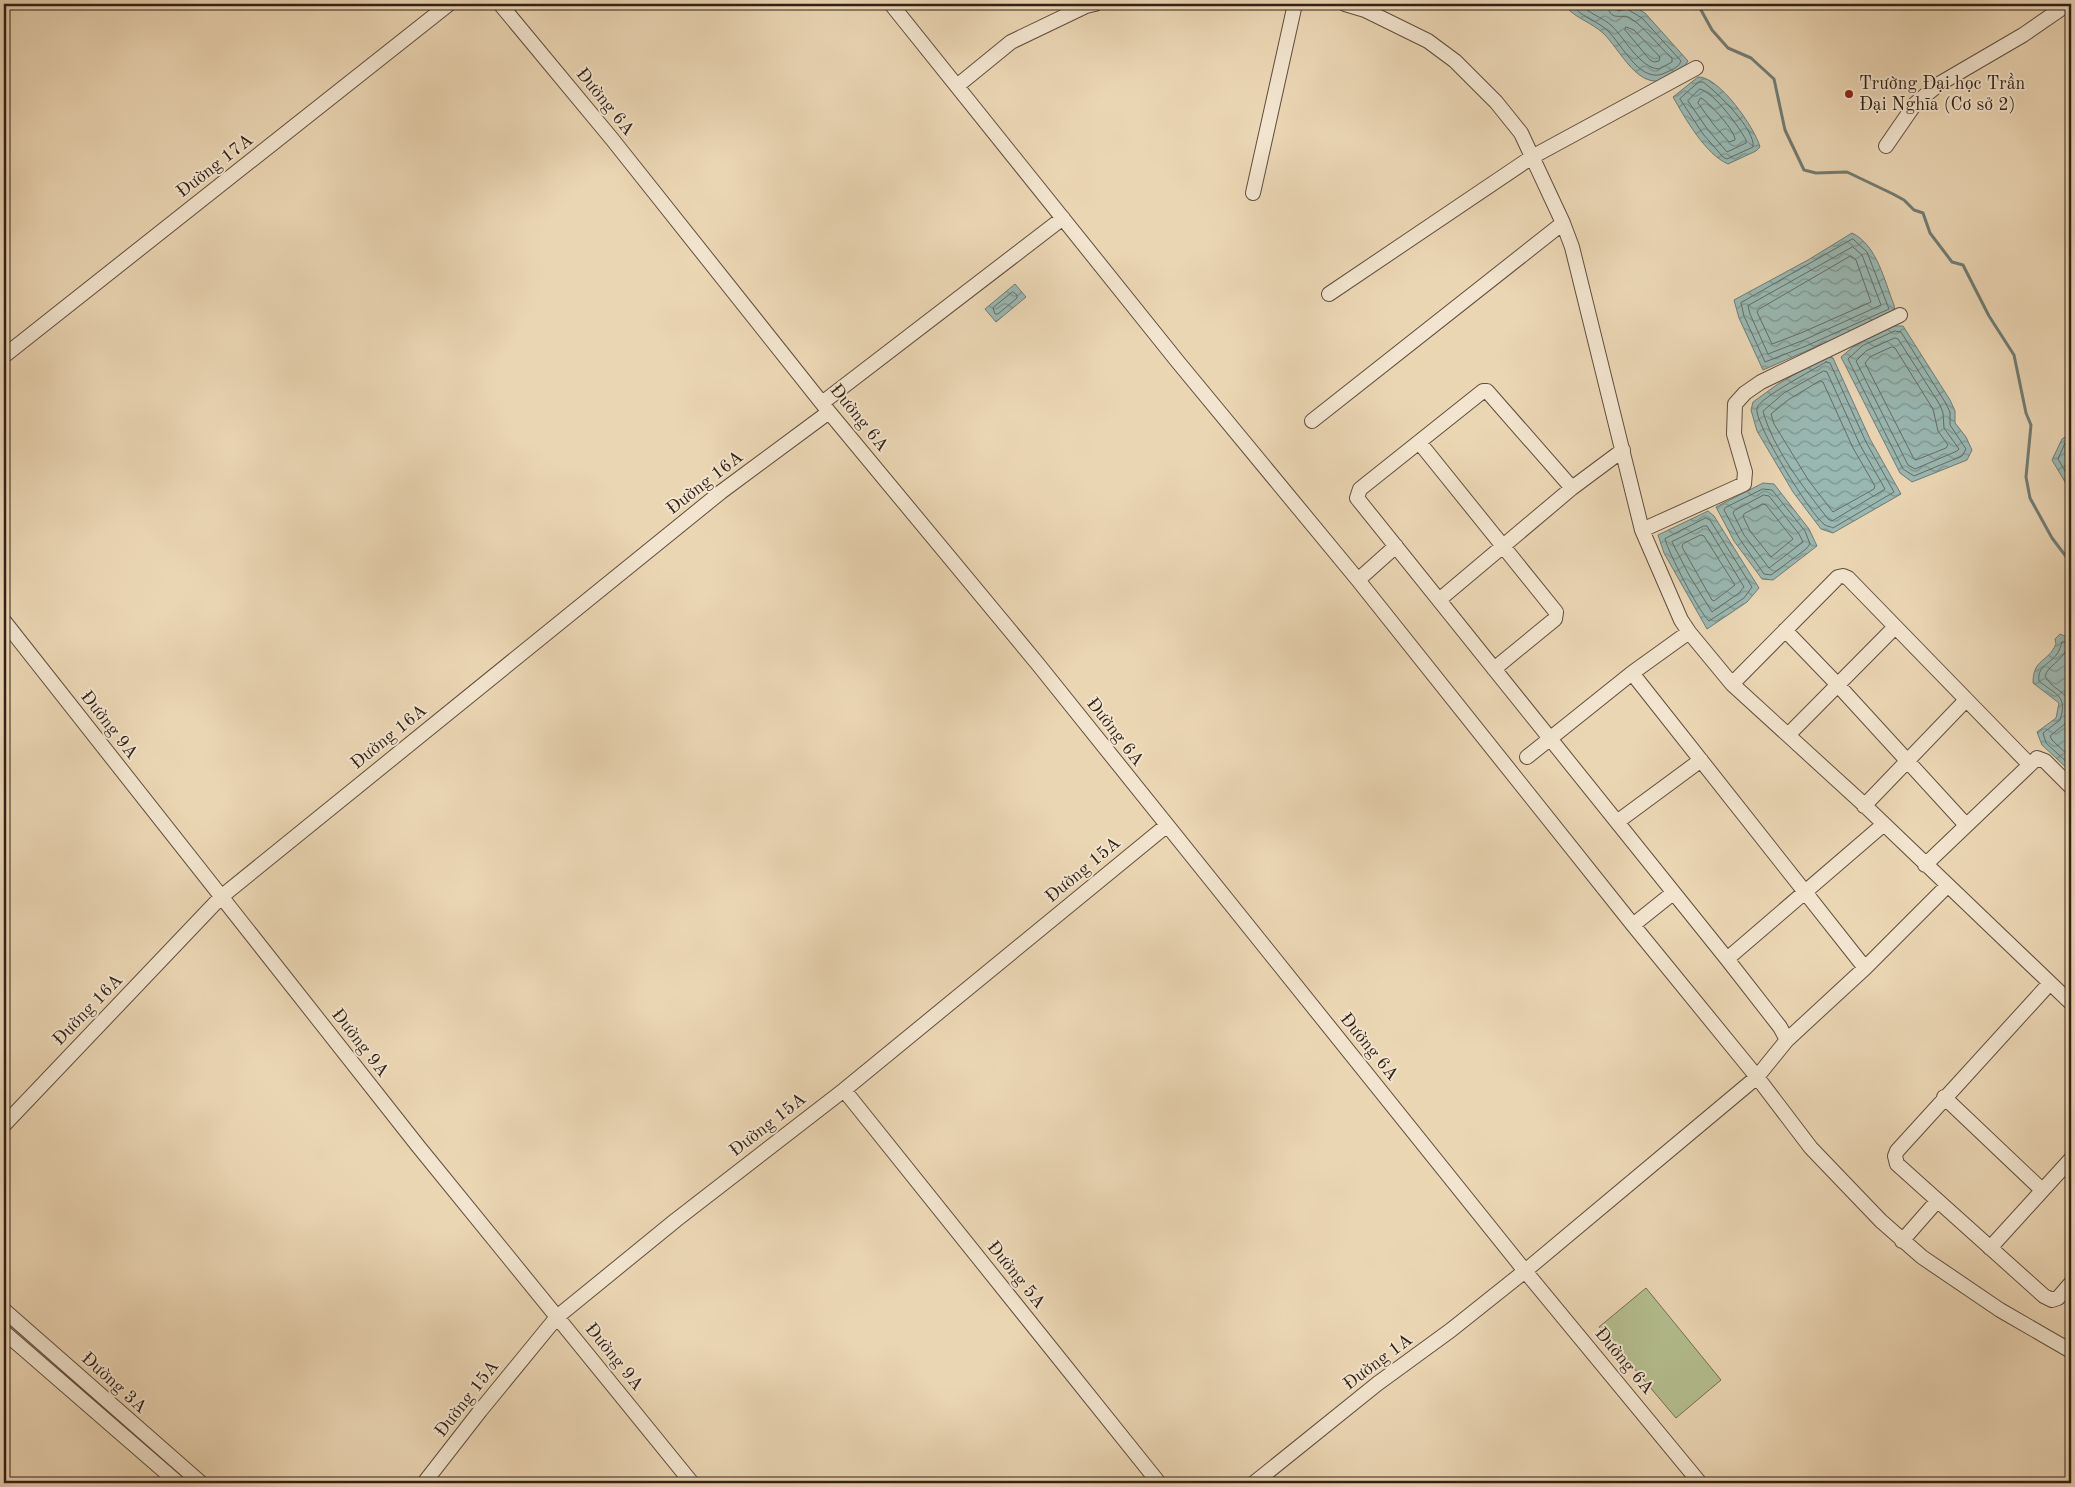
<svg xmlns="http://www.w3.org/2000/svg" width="2075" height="1487" viewBox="0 0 2075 1487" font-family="'Old Standard TT',serif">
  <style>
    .grass { fill: url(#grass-tufts); stroke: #737053 }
    .pitch { fill: #b4be8f; stroke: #737053 }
    .water { fill: url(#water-waves); stroke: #707c74 }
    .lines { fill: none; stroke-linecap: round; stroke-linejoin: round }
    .shore { stroke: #666c64; stroke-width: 1 }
    .stream { stroke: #707c74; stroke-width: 3 }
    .minor-casing { stroke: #604e3e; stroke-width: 16 }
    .minor { stroke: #f2e4ce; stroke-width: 14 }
    .poi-dot { fill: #8f2418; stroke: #f2e4ce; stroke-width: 2 }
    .labels { text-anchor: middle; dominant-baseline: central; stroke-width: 4; stroke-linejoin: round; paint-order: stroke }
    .poi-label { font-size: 18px; fill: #322117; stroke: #f2e4ce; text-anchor: start }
    .street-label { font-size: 18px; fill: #322117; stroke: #f2e4ce }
  </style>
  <defs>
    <pattern id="grass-tufts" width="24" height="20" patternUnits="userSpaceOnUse" patternTransform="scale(1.25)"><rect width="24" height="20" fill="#b4be8f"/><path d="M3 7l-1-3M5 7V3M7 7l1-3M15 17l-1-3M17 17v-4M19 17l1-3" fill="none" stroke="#9ba37b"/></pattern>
    <pattern id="water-waves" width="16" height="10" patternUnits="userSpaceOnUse" patternTransform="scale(1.25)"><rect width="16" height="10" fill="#99b8b2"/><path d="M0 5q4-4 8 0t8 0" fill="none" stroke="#7d9590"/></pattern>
  </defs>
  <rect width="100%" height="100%" fill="#ebd6b4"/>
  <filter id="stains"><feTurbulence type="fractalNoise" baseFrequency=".004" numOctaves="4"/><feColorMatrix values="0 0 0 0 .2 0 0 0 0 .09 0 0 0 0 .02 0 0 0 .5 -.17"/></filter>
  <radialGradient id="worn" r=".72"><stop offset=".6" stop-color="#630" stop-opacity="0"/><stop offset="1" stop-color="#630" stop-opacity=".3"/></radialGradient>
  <path class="grass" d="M4,1317L192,1483H186L4,1325Z"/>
  <path class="pitch" d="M1646,1288L1721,1380L1676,1418L1599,1327Z"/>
  <path class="water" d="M1570,4H1617L1620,7L1625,4H1630L1645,13L1688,61C1683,70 1677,73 1667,78C1639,93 1620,49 1603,33C1592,23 1578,19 1568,9Z
    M1698,77C1719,76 1755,128 1760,147L1756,151L1728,164C1705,154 1685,118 1673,97Z
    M1852,233C1877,245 1884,280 1894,305L1895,312L1763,370L1739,318L1734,300L1808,260Z
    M1015,284L1026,297L996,322L985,309Z
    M1895,326H1903L1950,400L1955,411V423L1966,437L1972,450L1967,460L1912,482L1900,473L1841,357L1859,342Z
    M1826,356L1833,358L1870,439L1901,494L1833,533L1821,529L1793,492L1757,431L1751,410L1753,402L1778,384Z
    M2071,433V492L2052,460L2062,439Z
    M1763,483L1774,484L1809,529L1817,546L1773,580L1762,579L1734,541L1716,507Z
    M1708,511L1714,516L1759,588L1747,602L1707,629L1664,553L1658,535Z
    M2060,634L2071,639V772L2042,745L2037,732L2056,718L2059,703L2033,683C2033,658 2048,663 2056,644L2055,639Z"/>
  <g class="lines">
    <path class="shore" d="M1575,4V8C1584,18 1597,21 1607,30C1623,45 1641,87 1667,72C1673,69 1679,67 1681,61L1642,18L1627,9L1618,11L1614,4
      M1581,4C1585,12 1604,18 1612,26C1625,39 1640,68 1659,69L1672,62V58C1657,45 1646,28 1630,18C1621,13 1609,23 1608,4
      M1626,27L1634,30L1660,57L1659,61L1654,62L1650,60L1625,30Z
      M1699,82H1703C1717,92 1756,130 1753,147L1727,159L1723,157L1703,134L1680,99Z
      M1700,89C1715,93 1739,127 1746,140V143L1727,152L1708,130L1688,101Z
      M1701,98C1710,103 1736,132 1735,140L1729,142L1714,125L1698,103Z
      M1853,239L1867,252L1889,309L1806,346L1765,362L1744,316L1741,303Z
      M1853,247L1862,255L1881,305L1804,340L1768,354L1750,314L1748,306Z
      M1851,256L1856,260L1871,302L1801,333L1772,344L1757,312L1758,310Z
      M1013,292L1017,295V298L998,314H995L993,308Z
      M1895,331L1901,332L1945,402L1950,412V425L1966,449L1962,456L1914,476L1903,469L1848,359L1862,346Z
      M1895,338L1898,339L1940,405L1943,413L1944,428L1959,449L1957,451L1915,469L1908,465L1856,361L1866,351Z
      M1892,347L1895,348L1933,409L1938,431L1948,445L1946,448L1916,460L1914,459L1865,363L1870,357Z
      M1826,362L1830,363L1866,442L1894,492L1833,528C1832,527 1826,526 1825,525C1812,517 1753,422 1757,408C1759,398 1815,369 1826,362Z
      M1824,371L1827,372L1860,445L1885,489L1832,521L1828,519C1804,488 1773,449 1763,411L1784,393Z
      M1820,381L1823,382L1853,448L1875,486L1874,489L1833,512L1809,481L1774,424L1771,414L1788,400Z
      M2071,439L2065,443L2058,459L2071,481
      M1763,489L1772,490L1805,531L1810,544L1806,549L1771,575L1764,574L1739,538L1724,510L1725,508Z
      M1764,495L1769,496L1799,534L1803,542L1769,568L1744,535L1733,513L1734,511Z
      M1763,504L1766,505L1793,539L1771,557L1750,531L1743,516L1744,514Z
      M1706,518L1710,520L1752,587L1744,598L1709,621C1699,612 1669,554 1665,539Z
      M1704,526H1707L1744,587L1739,593L1712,612L1689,575L1672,542Z
      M1701,535L1704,536L1735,585L1714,601L1712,600L1682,547L1683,544Z
      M2071,643L2062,642C2061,646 2059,651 2057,654C2049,665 2037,666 2039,681C2056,695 2068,696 2060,720L2043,733L2046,743L2071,766
      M2071,649L2066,650C2061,661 2048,666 2045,676C2057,697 2075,687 2066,723L2050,736L2052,740L2071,758"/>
    <path class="stream" d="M1695,4L1701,10L1712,30L1728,48L1751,58L1774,79L1785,130L1804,170L1816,173L1847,172L1893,194L1904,200L1914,210L1923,213L1930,233L1952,262L1963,265L1989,316L2014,355L2026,413L2031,425L2026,477L2030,498L2052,538L2071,563"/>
    <g class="minor-casing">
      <path id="minor" d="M500,4L612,139L829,412L1037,663L1525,1271L1700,1483
        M891,4L1178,362L1358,580L1633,925L1757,1077L1811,1148L1881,1221L1922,1257L2000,1310L2071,1351
        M1345,4L1365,10L1428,41L1455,61L1496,102L1521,133L1563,223L1572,247L1642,530L1681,620L1689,632L1732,684L1859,800L2071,1003
        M957,86L1011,42L1086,6L1095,4
        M1886,146L1915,104L1939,84L2023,35L2068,4
        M1253,193L1295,4
        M1329,294L1532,157L1696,68
        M4,356L449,4
        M822,403L1063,218
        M1312,421L1563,223
        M1419,442L1556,612L1555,619L1494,669
        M1642,530L1744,484L1745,472L1734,434L1735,404L1745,393L1761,382L1900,315
        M1358,580L1396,546
        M1439,600L1572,488L1623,450
        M4,621L418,1146L692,1483
        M1785,630L1837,684L1966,825
        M1632,673L1865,968L1947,886
        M1732,684L1838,577L1843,576L1848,578L2029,764
        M1788,735L1895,627
        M1527,757L1632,673L1689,632
        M1864,806L1966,700
        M1617,822L1701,760
        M1925,865L2037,758L2045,761L2071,787
        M1633,925L1673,893
        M1727,959L1884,824
        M2050,983L1897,1151L1895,1156L1897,1164L2044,1296L2052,1300L2058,1298L2071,1283
        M1787,1040L1865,968
        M844,1090L1159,1483
        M1944,1097L2042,1190
        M4,1125L221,897L721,492L829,412
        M1902,1241L1937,1201
        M1990,1248L2071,1159
        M4,1310L201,1483
        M4,1332L178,1483
        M424,1483L480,1411L557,1317L676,1220L844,1090L1166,826
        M1254,1483L1377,1384L1451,1330L1525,1271L1757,1077L1787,1040L1780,1027L1727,959L1357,498L1360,489L1483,391H1487L1572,488"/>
    </g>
    <use href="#minor" class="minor"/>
  </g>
  <circle class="poi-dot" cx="1849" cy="94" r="5"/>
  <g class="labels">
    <g class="poi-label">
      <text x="1859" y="84">Trường Đại học Trần<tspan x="1859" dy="21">Đại Nghĩa (Cơ sở 2)</tspan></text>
    </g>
    <g class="street-label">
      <text transform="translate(605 102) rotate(51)">Đường 6A</text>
      <text transform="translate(215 166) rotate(-38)">Đường 17A</text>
      <text transform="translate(859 418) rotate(51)">Đường 6A</text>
      <text transform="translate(705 483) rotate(-38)">Đường 16A</text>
      <text transform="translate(109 725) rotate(52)">Đường 9A</text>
      <text transform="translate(1115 732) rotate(52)">Đường 6A</text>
      <text transform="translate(389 737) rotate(-39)">Đường 16A</text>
      <text transform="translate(1083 870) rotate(-40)">Đường 15A</text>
      <text transform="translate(88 1010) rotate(-46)">Đường 16A</text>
      <text transform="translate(360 1043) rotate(52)">Đường 9A</text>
      <text transform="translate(1369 1047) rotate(51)">Đường 6A</text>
      <text transform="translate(768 1125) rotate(-38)">Đường 15A</text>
      <text transform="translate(1016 1275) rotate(51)">Đường 5A</text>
      <text transform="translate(614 1357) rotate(51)">Đường 9A</text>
      <text transform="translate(1624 1361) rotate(50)">Đường 6A</text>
      <text transform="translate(1378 1362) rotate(-37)">Đường 1A</text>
      <text transform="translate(114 1383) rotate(42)">Đường 3A</text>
      <text transform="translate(467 1399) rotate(-52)">Đường 15A</text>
    </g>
  </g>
  <rect width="2075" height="1487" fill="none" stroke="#ebd6b4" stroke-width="20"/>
  <rect x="5" y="5" width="2065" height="1477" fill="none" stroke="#322117" stroke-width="2.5"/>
  <rect x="10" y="10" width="2055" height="1467" fill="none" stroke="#322117"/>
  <rect width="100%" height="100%" filter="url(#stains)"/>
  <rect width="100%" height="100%" fill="url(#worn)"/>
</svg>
